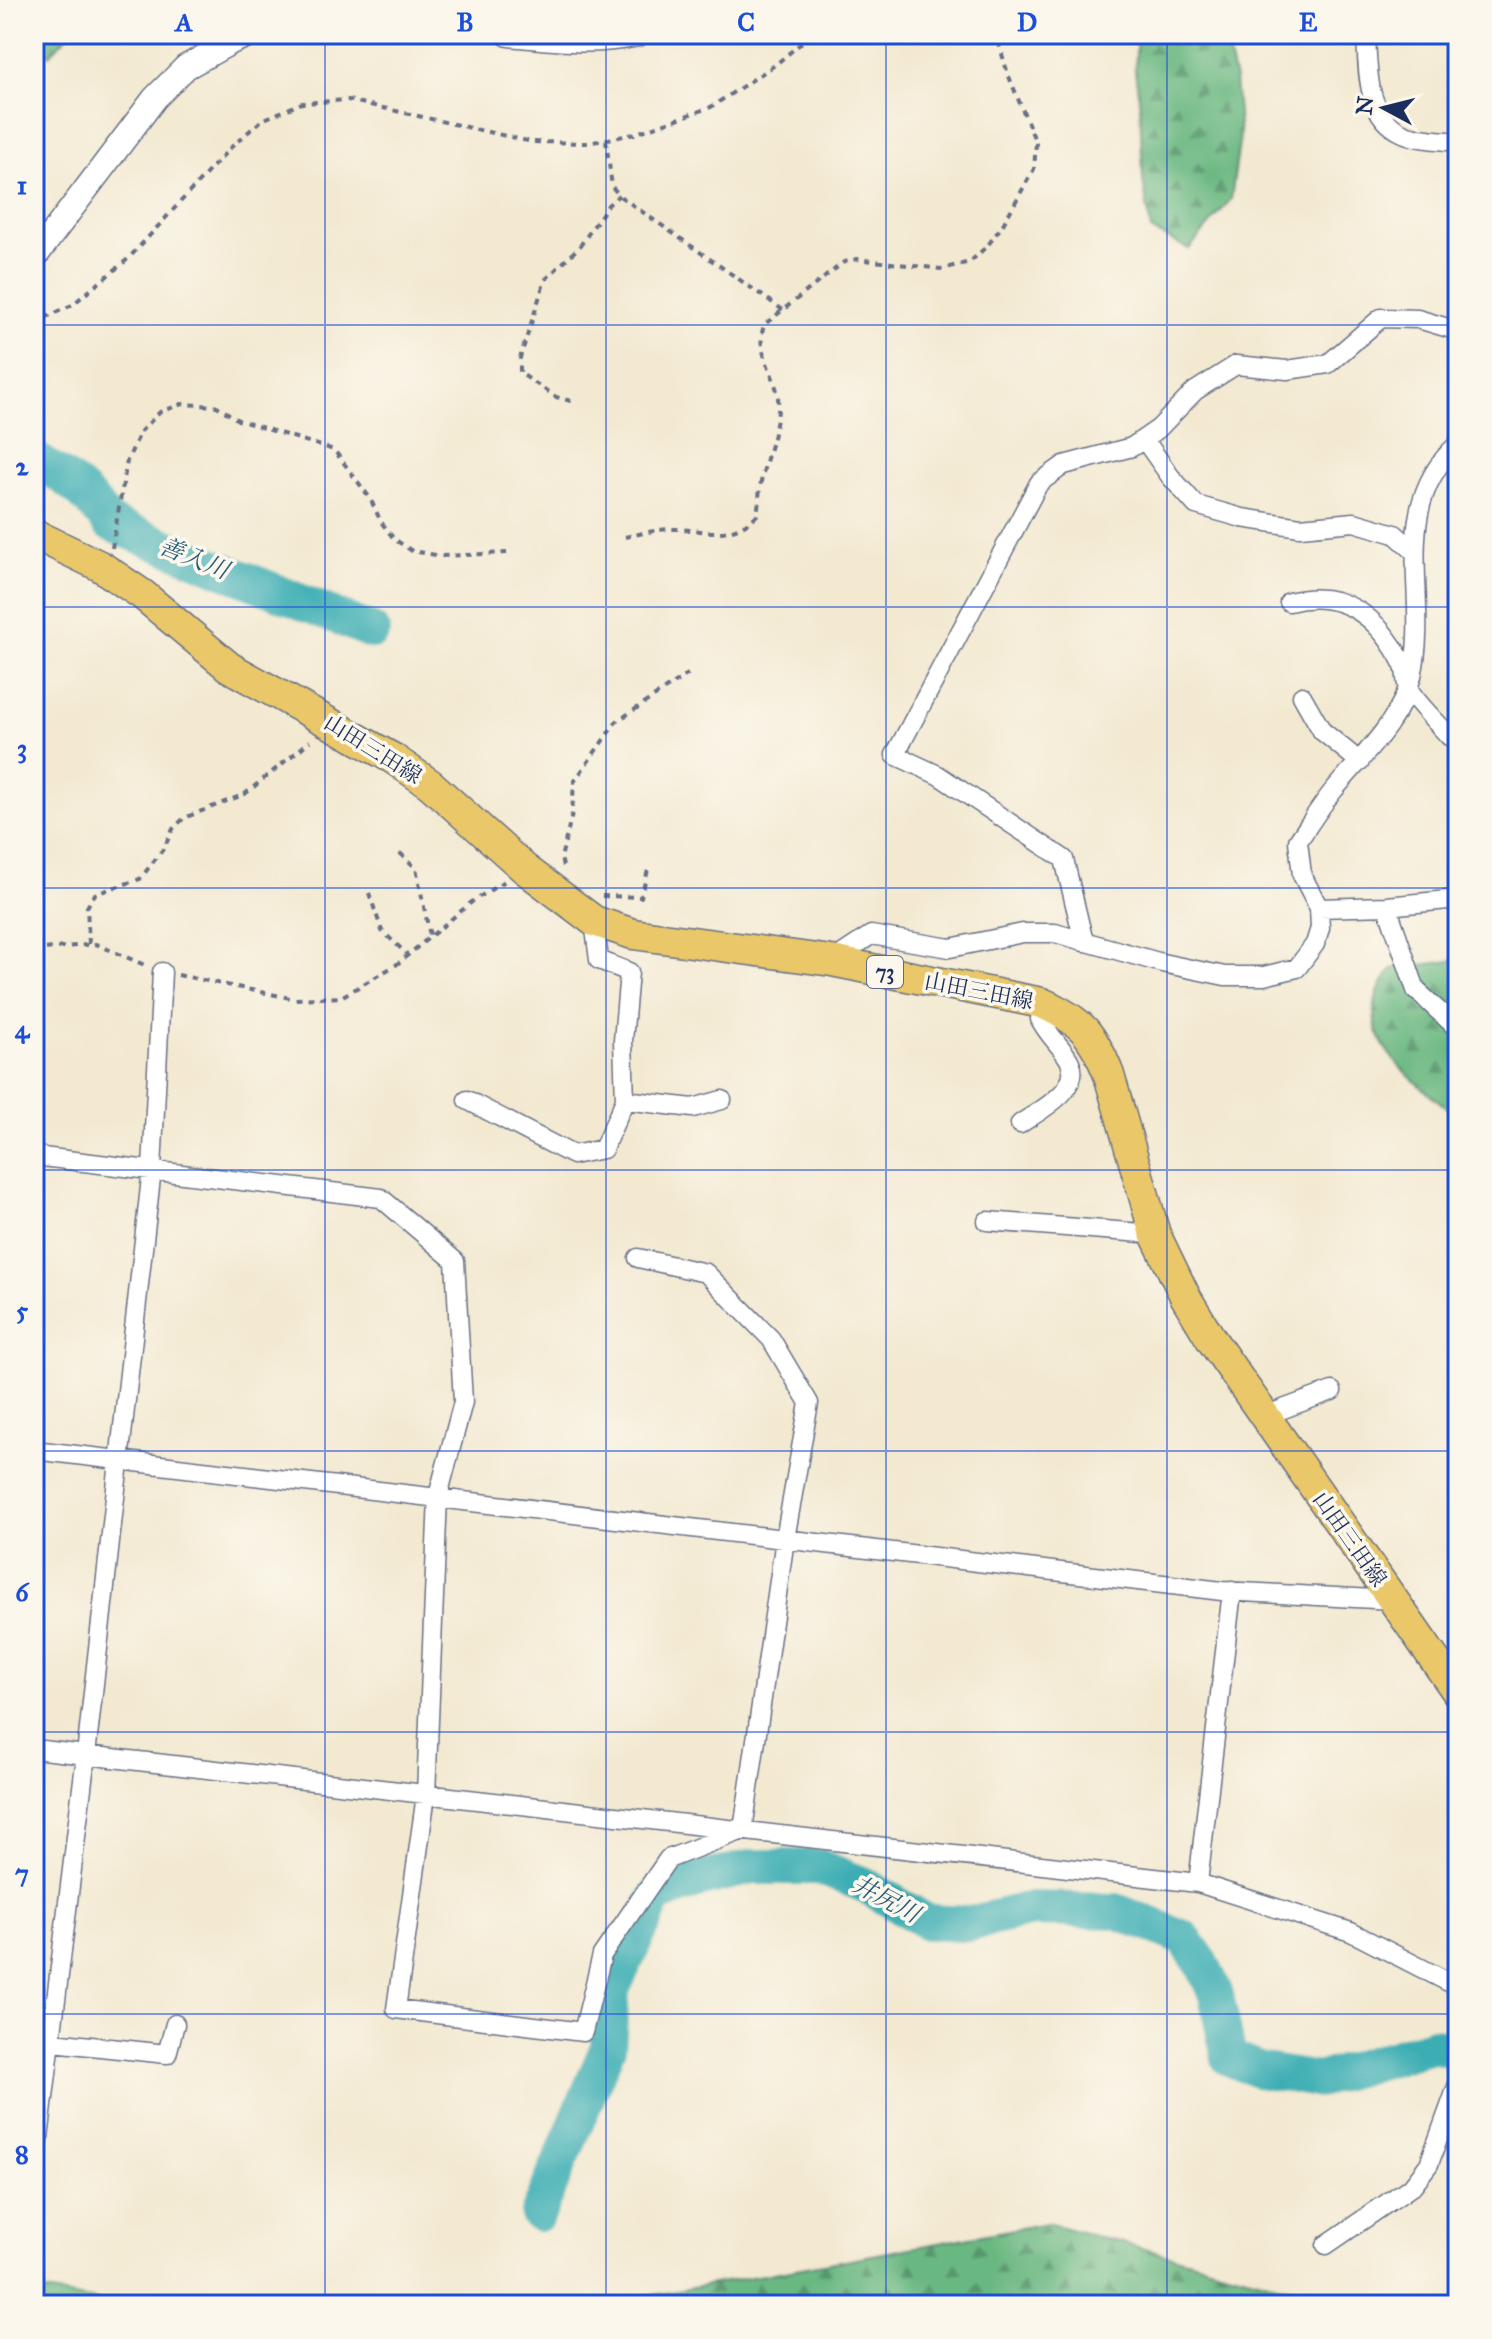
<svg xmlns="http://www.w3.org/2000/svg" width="1492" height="2339" viewBox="0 0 1492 2339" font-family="'IM FELL Great Primer','Noto Serif JP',serif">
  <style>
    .forest { fill: url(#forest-firs); stroke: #437470; stroke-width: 2 }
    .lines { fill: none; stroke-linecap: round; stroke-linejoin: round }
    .river { stroke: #3badb3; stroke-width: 36 }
    .minor-casing { stroke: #677086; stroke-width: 21 }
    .tertiary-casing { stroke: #677086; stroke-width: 27 }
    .primary-casing { stroke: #677086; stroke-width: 33 }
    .path { stroke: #677086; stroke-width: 4; stroke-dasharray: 6 6; stroke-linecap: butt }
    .minor { stroke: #fff; stroke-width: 18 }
    .tertiary { stroke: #fff; stroke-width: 24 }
    .primary { stroke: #eac769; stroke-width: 30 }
    .grid { fill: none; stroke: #1d4ed8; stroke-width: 2; stroke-opacity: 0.55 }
    .labels { text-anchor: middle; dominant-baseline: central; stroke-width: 7; stroke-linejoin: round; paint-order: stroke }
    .shield { fill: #fbf7ec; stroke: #5e6b89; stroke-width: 2 }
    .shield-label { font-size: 20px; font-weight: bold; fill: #1b2f5e }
    .street-label { font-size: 22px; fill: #1b2f5e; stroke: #fbf7ec }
    .water-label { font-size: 24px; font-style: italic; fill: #265b7c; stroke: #fbf7ec }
    .neatline { fill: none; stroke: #1d4ed8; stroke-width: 3 }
    .grid-label { font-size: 26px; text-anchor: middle; font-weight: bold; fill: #1d4ed8 }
  </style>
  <defs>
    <pattern id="forest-firs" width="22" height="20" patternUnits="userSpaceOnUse" patternTransform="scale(2)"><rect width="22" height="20" fill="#6bb881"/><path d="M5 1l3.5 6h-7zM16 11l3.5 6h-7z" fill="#57966d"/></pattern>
  </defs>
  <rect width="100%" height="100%" fill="#fbf7ec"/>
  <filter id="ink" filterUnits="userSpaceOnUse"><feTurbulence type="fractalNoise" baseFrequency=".0125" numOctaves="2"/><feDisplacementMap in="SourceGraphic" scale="16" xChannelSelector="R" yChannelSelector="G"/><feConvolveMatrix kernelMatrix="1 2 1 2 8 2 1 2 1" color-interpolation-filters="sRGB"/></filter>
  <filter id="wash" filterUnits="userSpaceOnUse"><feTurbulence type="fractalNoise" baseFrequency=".006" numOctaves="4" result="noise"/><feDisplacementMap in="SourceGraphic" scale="32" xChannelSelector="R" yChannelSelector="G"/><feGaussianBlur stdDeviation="1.8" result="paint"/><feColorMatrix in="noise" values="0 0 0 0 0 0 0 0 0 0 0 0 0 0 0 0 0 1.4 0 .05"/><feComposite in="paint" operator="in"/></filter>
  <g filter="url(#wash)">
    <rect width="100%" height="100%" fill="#f3e9d1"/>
    <path class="forest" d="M34,34H69L50,55L34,49Z
      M1137,34H1224L1235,80L1240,136L1231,199L1189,249L1151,230L1143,180L1140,107L1135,71Z
      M1458,960V1117C1422,1086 1356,1046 1379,990C1381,983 1388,975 1392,969Z
      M1047,2223L1356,2305H573L637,2298Z
      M34,2290L119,2305H34Z"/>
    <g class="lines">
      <path class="river" d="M34,459C69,480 85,490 109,523L372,631
        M538,2214L608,2047L612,1989L656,1897L701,1879L753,1867H819L865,1885L927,1922L969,1924L1031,1909L1116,1911L1184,1938L1203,1965L1216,1995L1229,2058L1258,2070L1318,2080L1434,2045L1458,2052"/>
    </g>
  </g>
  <g filter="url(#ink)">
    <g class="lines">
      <g class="minor-casing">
        <path id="minor" d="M1366,34C1368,69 1365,116 1403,133C1418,140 1441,140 1458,142
          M1144,439L1170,476L1196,505L1242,518L1300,527L1354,522L1395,534L1414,551
          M1289,602C1343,588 1379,617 1403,664C1407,672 1405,681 1408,688C1418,705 1436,721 1449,736L1458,733
          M1302,696L1322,731L1360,762
          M1387,906L1416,990L1458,1029
          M1319,908L1387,906L1458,899
          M1084,942L1064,859L938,775L895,755L1039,483L1064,465L1132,447L1158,429L1195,391L1236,365L1287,370L1328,364L1381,318L1418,319L1458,331
          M832,961L871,935L950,948L1023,933H1055L1162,963L1225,976H1264L1297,968L1315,944L1320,928L1319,908L1302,875L1298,841C1309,825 1320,807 1333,791C1362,756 1400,722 1412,676C1431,596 1387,508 1458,444
          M467,1100L573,1155L603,1149L625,1100L623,1041L629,972L599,960L594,921
          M625,1100L693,1108L722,1100
          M1020,1124C1042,1109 1089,1086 1066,1055C1058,1043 1046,1032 1040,1019L1042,1003
          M34,1156L381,1198L455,1261L463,1402L438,1496L426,1795L396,2009L583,2032L602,1955L668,1859L743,1830L785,1539L809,1403L771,1339L706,1273L638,1258
          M987,1221L1155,1234
          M1264,1416L1332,1391
          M34,1450L1222,1591L1393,1600
          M34,1749L1198,1883L1351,1932L1458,1987
          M1198,1883L1232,1591
          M34,2040L167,2054L175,2024
          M34,2179L86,1755L152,1169L162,972
          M1326,2245L1412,2186L1429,2164L1458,2084"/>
      </g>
      <g class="tertiary-casing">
        <path id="tertiary" d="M509,34C553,38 594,44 637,34
          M34,258L155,98L186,67L231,42L250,34"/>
      </g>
      <g class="primary-casing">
        <path id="primary" d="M34,534L100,566L143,595L229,667L392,758L430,784L525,869L594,921L633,934L832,961L1042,1003C1082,1021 1093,1034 1109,1075L1155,1234L1185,1296L1211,1339L1458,1693"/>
      </g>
      <path class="path" d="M606,140L612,187L621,197L783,310
        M34,323L72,305L128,259L229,149L262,120L302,103L348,100L532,142L588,143L634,134L711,107L775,65L812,34
        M571,401L556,397L520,373V358L545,280L580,246L608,205L619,195
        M625,537C639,534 655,530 669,529C705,528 727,543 757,515C759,503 759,490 762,477C768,451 780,424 778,397C775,372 753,348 765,324L844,262L857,259L941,269L970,262L988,245L1002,226L1034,169L1036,143L1008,74L996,34
        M112,548L127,461L141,431L160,412L182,404L217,406L238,420L334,450L370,498L381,522L394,539L412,551L442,556L507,553
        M400,853L416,868L430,936
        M563,866L561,858L572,814L574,782L616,722L688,674
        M369,893L382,931L407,954
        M602,896L641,897L648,870
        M89,944L87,907L95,894L140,879L164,848L173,829L184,818L245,794L310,741
        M34,950L96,944L147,966
        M178,975L295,999L341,997L396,965L473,901L505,881"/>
      <use href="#minor" class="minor"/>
      <use href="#tertiary" class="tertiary"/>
      <use href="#primary" class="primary"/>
    </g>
  </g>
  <path class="grid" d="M325,34V2305M606,34V2305M886,34V2305M1167,34V2305M34,325H1458M34,607H1458M34,888H1458M34,1170H1458M34,1451H1458M34,1732H1458M34,2014H1458"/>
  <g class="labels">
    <rect class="shield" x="867" y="956" width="36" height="32" rx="6"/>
    <g class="shield-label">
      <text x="885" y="972">73</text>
    </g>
    <g class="street-label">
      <text transform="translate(373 749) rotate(32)">山田三田線</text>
      <text transform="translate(979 991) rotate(11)">山田三田線</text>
      <text transform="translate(1350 1539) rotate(55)">山田三田線</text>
    </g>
    <g class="water-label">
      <text transform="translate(194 558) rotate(22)">善入川</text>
      <text transform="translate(886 1899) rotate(28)">井尻川</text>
    </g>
  </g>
  <rect width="1492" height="2339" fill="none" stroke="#fbf7ec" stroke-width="88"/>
  <g transform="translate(1384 108) rotate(277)" stroke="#fbf7ec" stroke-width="6" paint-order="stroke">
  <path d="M0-6L14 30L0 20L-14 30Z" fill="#1b2f5e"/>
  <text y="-12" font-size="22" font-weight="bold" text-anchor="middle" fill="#1b2f5e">N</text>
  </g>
  <rect x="44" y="44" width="1404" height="2251" class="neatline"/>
  <g class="grid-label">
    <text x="184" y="31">A</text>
    <text x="465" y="31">B</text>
    <text x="746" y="31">C</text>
    <text x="1027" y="31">D</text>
    <text x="1308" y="31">E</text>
    <text x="22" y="194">1</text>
    <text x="22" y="475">2</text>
    <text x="22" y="757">3</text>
    <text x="22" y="1038">4</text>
    <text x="22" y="1319">5</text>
    <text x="22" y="1601">6</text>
    <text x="22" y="1882">7</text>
    <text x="22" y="2163">8</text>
  </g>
</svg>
